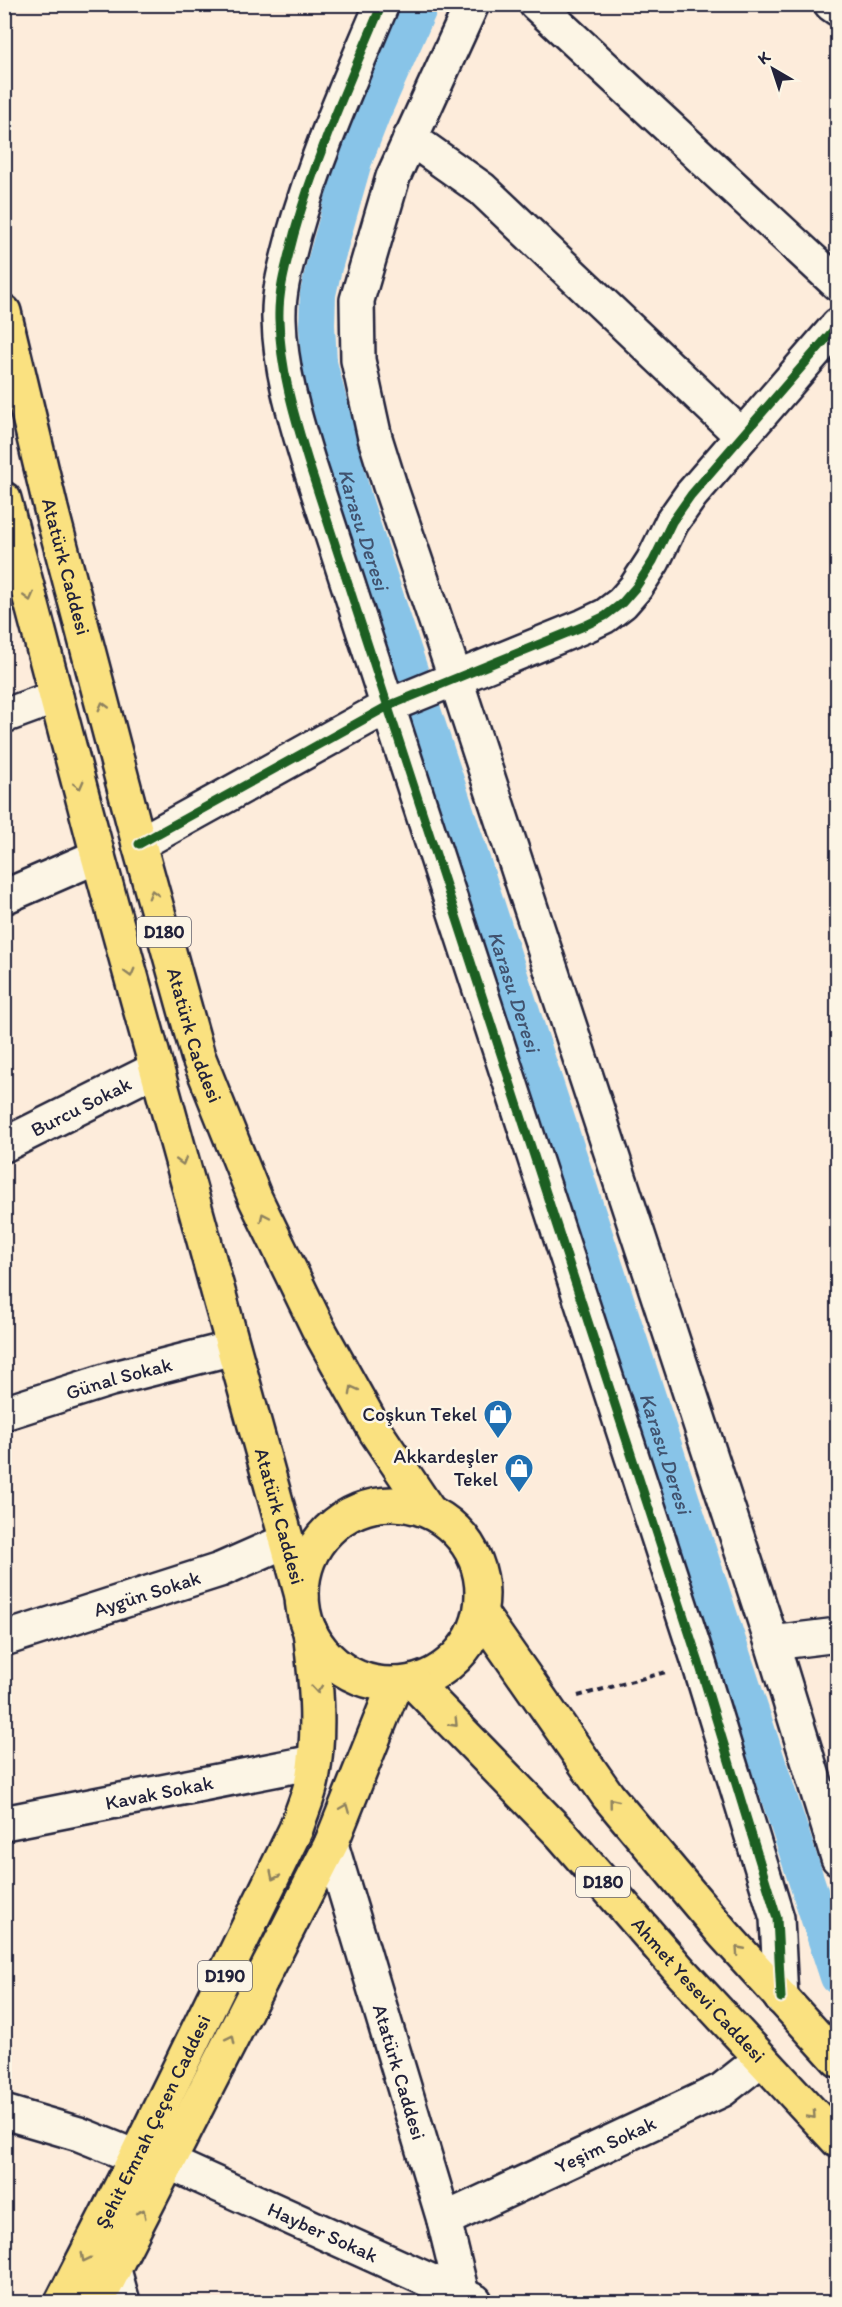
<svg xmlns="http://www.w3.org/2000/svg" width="842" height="2307" viewBox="0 0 842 2307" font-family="Itim,sans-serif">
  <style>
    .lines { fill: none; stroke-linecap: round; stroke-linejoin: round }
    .canal { stroke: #88c4e8; stroke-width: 36 }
    .street-casing { stroke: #22223b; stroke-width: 38 }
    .highway-casing { stroke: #22223b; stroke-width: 38 }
    .path { stroke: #22223b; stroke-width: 4; stroke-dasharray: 6 4.5; stroke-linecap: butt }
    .street { stroke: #fcf5e5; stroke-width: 33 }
    .highway { stroke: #fae180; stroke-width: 33 }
    .cycleway-casing { stroke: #fcf5e5; stroke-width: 13 }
    .cycleway { stroke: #1b5e20; stroke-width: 9 }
    .oneway { stroke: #8e825e }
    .labels { text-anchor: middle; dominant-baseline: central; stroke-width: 5; stroke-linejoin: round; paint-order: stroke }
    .shield { fill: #fcf5e5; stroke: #63616e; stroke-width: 1.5 }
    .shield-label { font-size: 18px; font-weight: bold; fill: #22223b }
    .street-label { font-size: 20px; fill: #22223b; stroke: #fcf5e5 }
    .poi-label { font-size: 20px; fill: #22223b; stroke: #fcf5e5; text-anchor: end }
    .water-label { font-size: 21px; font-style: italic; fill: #41536f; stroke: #fcf5e5 }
  </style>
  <rect width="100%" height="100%" fill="#fdecdb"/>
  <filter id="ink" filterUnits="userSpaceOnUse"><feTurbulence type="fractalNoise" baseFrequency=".0167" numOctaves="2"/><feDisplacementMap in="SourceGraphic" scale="12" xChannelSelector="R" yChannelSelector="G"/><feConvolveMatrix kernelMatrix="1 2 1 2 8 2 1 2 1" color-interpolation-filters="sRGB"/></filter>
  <g filter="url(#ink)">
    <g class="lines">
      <path class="canal" id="s1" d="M421,4L373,112L354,161L324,267L318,294L317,325L319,363L354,500L838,1977"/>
      <g class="street-casing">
        <g id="street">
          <path d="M382,4C350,80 316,155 294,234C287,262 278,290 279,319C280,368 294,415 308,461L699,1663L777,1918L781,1998"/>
          <path d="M472,4L393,177L357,300L358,360L375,438L390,486L455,677L772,1643L838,1858"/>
          <path d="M536,4L838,284"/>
          <path d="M831,4L838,9"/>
          <path d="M410,138L482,189L742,436"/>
          <path d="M4,716L56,697"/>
          <path d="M139,844L388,706L584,626L605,616L622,603L636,587L653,561L672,522L691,495L838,325"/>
          <path d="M4,897L98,856"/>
          <path id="s2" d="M4,1145L156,1069"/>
          <path id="s3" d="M4,1413L111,1379L233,1348"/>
          <path id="s4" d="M4,1639L220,1570L286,1541"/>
          <path d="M772,1643L838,1635"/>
          <path id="s5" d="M4,1823L314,1762"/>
          <path id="s6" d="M331,1844L444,2220L464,2302"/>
          <path d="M4,2112L79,2134L136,2157"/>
          <path id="s7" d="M168,2162L475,2301"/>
          <path id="s8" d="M444,2220L722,2090L760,2060"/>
          <path d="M114,2270L123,2302"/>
        </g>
      </g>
      <g class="highway-casing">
        <g id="highway">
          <path id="s9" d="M4,312L51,509L139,844L198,1056L255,1198L318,1328L376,1432L429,1511"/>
          <path id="s10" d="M4,499L98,856L302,1596"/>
          <circle cx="392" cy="1594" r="90"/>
          <path d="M481,1614L608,1796L723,1933L838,2060"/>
          <path id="s11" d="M413,1682L561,1834L681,1972L838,2141"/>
          <path id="s12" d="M62,2302L136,2157L296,1829C301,1813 309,1796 312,1780C321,1730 316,1681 310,1631"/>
          <path d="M97,2302L331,1844L395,1684"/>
        </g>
      </g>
      <path class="path" d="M578,1696L666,1672"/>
      <use href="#street" class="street"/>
      <use href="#highway" class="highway"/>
      <g class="cycleway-casing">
        <path id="cycleway" d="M382,4C350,80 316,155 294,234C287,262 278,290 279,319C280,368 294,415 308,461L699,1663L777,1918L781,1998
          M139,844L388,706L584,626L605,616L622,603L636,587L653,561L672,522L691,495L838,325"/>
      </g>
      <use href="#cycleway" class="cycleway"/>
    </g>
    <defs><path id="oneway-chevron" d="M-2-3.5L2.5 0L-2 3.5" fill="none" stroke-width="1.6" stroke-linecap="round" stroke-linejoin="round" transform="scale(1.5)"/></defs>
    <g class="oneway">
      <use href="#oneway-chevron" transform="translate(29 597) rotate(75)"/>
      <use href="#oneway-chevron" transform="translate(103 706) rotate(-105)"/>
      <use href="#oneway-chevron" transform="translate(79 785) rotate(75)"/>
      <use href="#oneway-chevron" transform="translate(153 894) rotate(-106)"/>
      <use href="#oneway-chevron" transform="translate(130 973) rotate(75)"/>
      <use href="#oneway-chevron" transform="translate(182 1161) rotate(74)"/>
      <use href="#oneway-chevron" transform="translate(264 1217) rotate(-115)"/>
      <use href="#oneway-chevron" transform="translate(353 1390) rotate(-119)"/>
      <use href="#oneway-chevron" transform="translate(317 1689) rotate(85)"/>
      <use href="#oneway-chevron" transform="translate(454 1723) rotate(46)"/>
      <use href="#oneway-chevron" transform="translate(613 1802) rotate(-129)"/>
      <use href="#oneway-chevron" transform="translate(345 1808) rotate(-68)"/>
      <use href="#oneway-chevron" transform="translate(274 1876) rotate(116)"/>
      <use href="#oneway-chevron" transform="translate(739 1950) rotate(-132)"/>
      <use href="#oneway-chevron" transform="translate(231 2039) rotate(-63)"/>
      <use href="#oneway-chevron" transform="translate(812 2115) rotate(47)"/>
      <use href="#oneway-chevron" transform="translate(142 2213) rotate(-63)"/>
      <use href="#oneway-chevron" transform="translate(85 2258) rotate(117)"/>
    </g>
  </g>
  <defs>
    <g id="shop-pin" transform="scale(1.5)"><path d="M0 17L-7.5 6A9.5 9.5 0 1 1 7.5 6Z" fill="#1f6fb2" stroke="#fcf5e5"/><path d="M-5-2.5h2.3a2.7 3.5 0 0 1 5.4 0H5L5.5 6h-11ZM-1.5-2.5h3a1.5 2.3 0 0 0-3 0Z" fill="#fff"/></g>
  </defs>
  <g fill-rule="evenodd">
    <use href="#shop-pin" x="498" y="1414"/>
    <use href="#shop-pin" x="519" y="1468"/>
  </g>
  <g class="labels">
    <g class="shield">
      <rect x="137" y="917" width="54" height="30" rx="4.5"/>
      <rect x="576" y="1867" width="54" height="30" rx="4.5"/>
      <rect x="198" y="1961" width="54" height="30" rx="4.5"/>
    </g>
    <g class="shield-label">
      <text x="164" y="932">D180</text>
      <text x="603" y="1882">D180</text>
      <text x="225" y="1976">D190</text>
    </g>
    <g class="street-label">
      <text stroke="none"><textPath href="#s9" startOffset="262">Atatürk Caddesi</textPath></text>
      <text stroke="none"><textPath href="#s9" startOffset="748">Atatürk Caddesi</textPath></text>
      <text stroke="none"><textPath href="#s2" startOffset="86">Burcu Sokak</textPath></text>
      <text stroke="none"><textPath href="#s3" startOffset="120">Günal Sokak</textPath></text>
      <text stroke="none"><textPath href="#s10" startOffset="1054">Atatürk Caddesi</textPath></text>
      <text stroke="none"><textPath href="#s4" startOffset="150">Aygün Sokak</textPath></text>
      <text stroke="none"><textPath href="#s5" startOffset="158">Kavak Sokak</textPath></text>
      <text stroke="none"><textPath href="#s11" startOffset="420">Ahmet Yesevi Caddesi</textPath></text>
      <text stroke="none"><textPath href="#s6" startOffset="238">Atatürk Caddesi</textPath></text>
      <text stroke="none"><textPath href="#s12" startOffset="202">Şehit Emrah Çeçen Caddesi</textPath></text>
      <text stroke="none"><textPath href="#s8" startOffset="178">Yeşim Sokak</textPath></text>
      <text stroke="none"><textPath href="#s7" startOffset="170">Hayber Sokak</textPath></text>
    </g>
    <g class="poi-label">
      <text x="477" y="1414">Coşkun Tekel</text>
      <text x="498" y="1456">Akkardeşler<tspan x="498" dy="23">Tekel</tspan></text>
    </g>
    <g class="water-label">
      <text stroke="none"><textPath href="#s1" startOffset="550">Karasu Deresi</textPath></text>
      <text stroke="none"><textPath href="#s1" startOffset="1036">Karasu Deresi</textPath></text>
      <text stroke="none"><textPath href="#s1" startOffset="1522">Karasu Deresi</textPath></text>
    </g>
  </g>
  <rect width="842" height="2307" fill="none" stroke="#fcf5e5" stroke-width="24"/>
  <rect x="12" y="12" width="818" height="2283" fill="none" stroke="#22223b" stroke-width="2" filter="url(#ink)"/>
  <g transform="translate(773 69) rotate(321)" stroke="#fcf5e5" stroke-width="4.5" paint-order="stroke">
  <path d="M0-4.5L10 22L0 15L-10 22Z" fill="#22223b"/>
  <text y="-9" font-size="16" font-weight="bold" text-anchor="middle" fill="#22223b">K</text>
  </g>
</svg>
